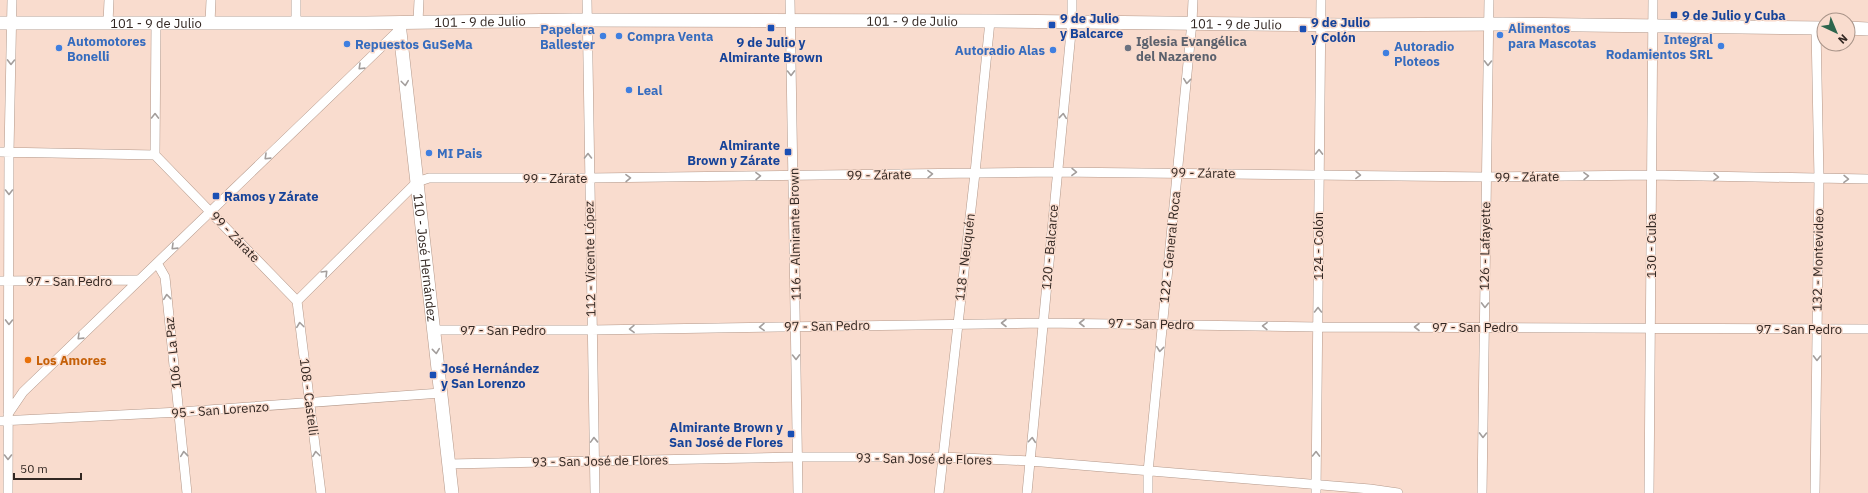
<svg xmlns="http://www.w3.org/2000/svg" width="1868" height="493" viewBox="0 0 1868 493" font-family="'IBM Plex Sans',sans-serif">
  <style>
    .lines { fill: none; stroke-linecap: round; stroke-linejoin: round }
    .street-casing { stroke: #b3988a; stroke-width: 10 }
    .secondary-casing { stroke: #b3988a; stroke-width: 14 }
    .street { stroke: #fff; stroke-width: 9 }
    .secondary { stroke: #fff; stroke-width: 13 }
    .oneway { stroke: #a39e9c }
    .transit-dot { fill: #1a4fb4; stroke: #f9dcce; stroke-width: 1.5 }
    .shop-dot { fill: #3f7fe0; stroke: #f9dcce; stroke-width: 1.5 }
    .worship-dot { fill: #6b7280; stroke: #f9dcce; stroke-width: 1.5 }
    .food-dot { fill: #e8710a; stroke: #f9dcce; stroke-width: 1.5 }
    .labels { text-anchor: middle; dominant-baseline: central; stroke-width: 3; stroke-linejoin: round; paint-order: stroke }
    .transit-label { font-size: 13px; font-weight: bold; fill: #164399; stroke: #f9dcce; text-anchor: start }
    .street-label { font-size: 13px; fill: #322722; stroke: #f9dcce }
    .shop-label { font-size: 13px; font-weight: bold; fill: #366cbe; stroke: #f9dcce; text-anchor: start }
    .worship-label { font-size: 13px; font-weight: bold; fill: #5b616d; stroke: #f9dcce; text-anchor: start }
    .food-label { font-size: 13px; font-weight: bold; fill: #c56008; stroke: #f9dcce; text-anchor: start }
  </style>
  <rect width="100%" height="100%" fill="#f9dcce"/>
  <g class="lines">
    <g class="street-casing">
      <path id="street" d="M296,0V23
        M587,0L595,493
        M790,0L798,493
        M418,22L419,0
        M108,23L109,0
        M210,23L211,0
        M0,152L155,155L297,301
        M155,155L156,23
        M157,263L165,277L187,493
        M0,281L137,280
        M297,301L417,182L429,178H589L1057,172L1486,177L1651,175L1868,179
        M297,301L321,493
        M434,330H591L1043,323L1318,327L1868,329
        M8,414L23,392L399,30
        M0,421L180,412L441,393
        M449,464L798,457H942L1030,461L1370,489L1398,493
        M8,493L9,152L12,0
        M939,493L975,173L990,21
        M1027,493L1072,22V0
        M1148,493V472L1192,22L1193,0
        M1316,493L1321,0
        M1482,493L1489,0
        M1649,493L1653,0
        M1815,493L1819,179L1816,28"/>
    </g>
    <g class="secondary-casing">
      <g id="secondary">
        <path id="s1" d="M0,23H366L573,20L994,21L1343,25L1503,24L1824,28"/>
        <path id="s2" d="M399,23L452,493"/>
        <path d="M1848,28L1868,29"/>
      </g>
    </g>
    <use href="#street" class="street"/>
    <use href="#secondary" class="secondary"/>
  </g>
  <defs><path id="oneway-chevron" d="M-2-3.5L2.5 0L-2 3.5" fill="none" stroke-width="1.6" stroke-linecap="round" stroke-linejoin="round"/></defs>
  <g class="oneway">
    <use href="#oneway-chevron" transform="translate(11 62) rotate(91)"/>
    <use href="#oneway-chevron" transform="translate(1488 63) rotate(91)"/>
    <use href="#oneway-chevron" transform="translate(361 67) rotate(136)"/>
    <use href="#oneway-chevron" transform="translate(791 73) rotate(89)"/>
    <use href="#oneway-chevron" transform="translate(1187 81) rotate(96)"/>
    <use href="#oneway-chevron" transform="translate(405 83) rotate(83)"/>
    <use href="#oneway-chevron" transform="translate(155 116) rotate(-89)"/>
    <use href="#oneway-chevron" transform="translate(1063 116) rotate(-84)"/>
    <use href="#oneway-chevron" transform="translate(1319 152) rotate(-89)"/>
    <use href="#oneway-chevron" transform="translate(588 156) rotate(-90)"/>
    <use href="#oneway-chevron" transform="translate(267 157) rotate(136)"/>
    <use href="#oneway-chevron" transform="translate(1074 172) rotate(1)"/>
    <use href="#oneway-chevron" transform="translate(930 174) rotate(-1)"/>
    <use href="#oneway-chevron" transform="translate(1358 175) rotate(1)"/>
    <use href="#oneway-chevron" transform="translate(758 176) rotate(-1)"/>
    <use href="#oneway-chevron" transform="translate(1586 176) rotate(-1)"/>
    <use href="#oneway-chevron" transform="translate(1716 177) rotate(1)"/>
    <use href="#oneway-chevron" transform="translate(628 178) rotate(-1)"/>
    <use href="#oneway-chevron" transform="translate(1846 179) rotate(1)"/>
    <use href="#oneway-chevron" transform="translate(9 192) rotate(90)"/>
    <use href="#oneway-chevron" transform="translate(174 247) rotate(136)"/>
    <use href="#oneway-chevron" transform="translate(325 273) rotate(-45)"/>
    <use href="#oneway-chevron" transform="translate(167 297) rotate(-96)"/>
    <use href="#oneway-chevron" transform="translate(1485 305) rotate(91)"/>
    <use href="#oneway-chevron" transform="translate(1318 310) rotate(-90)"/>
    <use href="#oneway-chevron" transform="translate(9 322) rotate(91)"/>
    <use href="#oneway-chevron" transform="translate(1004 323) rotate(180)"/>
    <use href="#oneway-chevron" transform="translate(1082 323) rotate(-180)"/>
    <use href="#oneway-chevron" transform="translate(300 325) rotate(-97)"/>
    <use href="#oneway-chevron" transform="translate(1265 326) rotate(-179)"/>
    <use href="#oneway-chevron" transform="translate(762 327) rotate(179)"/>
    <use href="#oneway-chevron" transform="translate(1417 327) rotate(-180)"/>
    <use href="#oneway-chevron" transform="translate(632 329) rotate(179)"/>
    <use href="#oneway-chevron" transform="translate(80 337) rotate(136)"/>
    <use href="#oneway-chevron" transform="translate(1160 349) rotate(96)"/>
    <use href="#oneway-chevron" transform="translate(436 351) rotate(84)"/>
    <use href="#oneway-chevron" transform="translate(796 357) rotate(89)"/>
    <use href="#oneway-chevron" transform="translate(1817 358) rotate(91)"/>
    <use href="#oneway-chevron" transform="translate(1483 435) rotate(91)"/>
    <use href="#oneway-chevron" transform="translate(594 440) rotate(-92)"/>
    <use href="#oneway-chevron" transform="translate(1032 440) rotate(-85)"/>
    <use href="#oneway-chevron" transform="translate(184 454) rotate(-96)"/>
    <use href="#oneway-chevron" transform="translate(316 454) rotate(-97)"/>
    <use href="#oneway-chevron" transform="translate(1316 454) rotate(-89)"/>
    <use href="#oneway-chevron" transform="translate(8 457) rotate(90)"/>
  </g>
  <g class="transit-dot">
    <rect x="1670" y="11" width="8" height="8" rx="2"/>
    <rect x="1048" y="21" width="8" height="8" rx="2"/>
    <rect x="767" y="24" width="8" height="8" rx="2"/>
    <rect x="1299" y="25" width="8" height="8" rx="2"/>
    <rect x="784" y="148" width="8" height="8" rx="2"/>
    <rect x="212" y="192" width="8" height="8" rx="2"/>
    <rect x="429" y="371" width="8" height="8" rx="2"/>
    <rect x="787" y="430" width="8" height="8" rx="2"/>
  </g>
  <g class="shop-dot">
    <circle cx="1500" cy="35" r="4"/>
    <circle cx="603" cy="36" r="4"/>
    <circle cx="619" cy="36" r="4"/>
    <circle cx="347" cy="44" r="4"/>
    <circle cx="1721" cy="46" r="4"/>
    <circle cx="59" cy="48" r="4"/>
    <circle cx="1053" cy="50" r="4"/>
    <circle cx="1386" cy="53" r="4"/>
    <circle cx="629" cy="90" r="4"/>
    <circle cx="429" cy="153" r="4"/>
  </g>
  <circle class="worship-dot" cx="1128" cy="48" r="4"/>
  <circle class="food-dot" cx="28" cy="360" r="4"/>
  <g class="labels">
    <g class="transit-label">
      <text x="1682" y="15">9 de Julio y Cuba</text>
      <text x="1060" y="18">9 de Julio<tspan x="1060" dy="15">y Balcarce</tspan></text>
      <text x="1311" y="22">9 de Julio<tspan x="1311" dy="15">y Colón</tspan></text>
      <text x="771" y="42" text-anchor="middle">9 de Julio y<tspan x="771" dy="15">Almirante Brown</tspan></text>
      <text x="780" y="145" text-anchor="end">Almirante<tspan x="780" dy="15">Brown y Zárate</tspan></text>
      <text x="224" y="196">Ramos y Zárate</text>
      <text x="441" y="368">José Hernández<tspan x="441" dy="15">y San Lorenzo</tspan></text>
      <text x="783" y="427" text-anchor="end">Almirante Brown y<tspan x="783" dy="15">San José de Flores</tspan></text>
    </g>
    <g class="street-label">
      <text stroke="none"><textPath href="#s1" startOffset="912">101 - 9 de Julio</textPath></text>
      <text stroke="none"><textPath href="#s1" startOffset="480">101 - 9 de Julio</textPath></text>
      <text stroke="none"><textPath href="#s1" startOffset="156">101 - 9 de Julio</textPath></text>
      <text stroke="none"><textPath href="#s1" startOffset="1236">101 - 9 de Julio</textPath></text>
      <text transform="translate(1203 173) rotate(1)">99 - Zárate</text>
      <text transform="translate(879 175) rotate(-1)">99 - Zárate</text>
      <text transform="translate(1527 177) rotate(-1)">99 - Zárate</text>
      <text x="555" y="178">99 - Zárate</text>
      <text transform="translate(795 234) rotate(-91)">116 - Almirante Brown</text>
      <text transform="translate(235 237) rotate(46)">99 - Zárate</text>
      <text transform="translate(1318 246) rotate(-90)">124 - Colón</text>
      <text transform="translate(1485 246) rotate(-89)">126 - Lafayette</text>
      <text transform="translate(1651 246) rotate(-90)">130 - Cuba</text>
      <text transform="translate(1050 247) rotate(-85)">120 - Balcarce</text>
      <text transform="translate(1170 247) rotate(-84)">122 - General Roca</text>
      <text transform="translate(965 257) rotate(-83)">118 - Neuquén</text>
      <text stroke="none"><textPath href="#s2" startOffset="236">110 - José Hernández</textPath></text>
      <text transform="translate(590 259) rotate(-91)">112 - Vicente López</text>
      <text transform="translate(1818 260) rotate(-89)">132 - Montevideo</text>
      <text x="69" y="281">97 - San Pedro</text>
      <text transform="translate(1151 324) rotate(1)">97 - San Pedro</text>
      <text transform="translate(827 326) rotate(-1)">97 - San Pedro</text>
      <text x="1475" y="327">97 - San Pedro</text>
      <text x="1799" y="329">97 - San Pedro</text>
      <text x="503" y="330">97 - San Pedro</text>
      <text transform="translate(173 353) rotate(-96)">106 - La Paz</text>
      <text transform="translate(309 397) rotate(83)">108 - Castelli</text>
      <text transform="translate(220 410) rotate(-4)">95 - San Lorenzo</text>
      <text transform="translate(924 459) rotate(1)">93 - San José de Flores</text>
      <text transform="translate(600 461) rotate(-1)">93 - San José de Flores</text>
    </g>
    <g class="shop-label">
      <text x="1508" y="28">Alimentos<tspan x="1508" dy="15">para Mascotas</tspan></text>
      <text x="595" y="29" text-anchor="end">Papelera<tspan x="595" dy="15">Ballester</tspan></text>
      <text x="627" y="36">Compra Venta</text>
      <text x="1713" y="39" text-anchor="end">Integral<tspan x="1713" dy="15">Rodamientos SRL</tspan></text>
      <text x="67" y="41">Automotores<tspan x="67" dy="15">Bonelli</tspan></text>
      <text x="355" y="44">Repuestos GuSeMa</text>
      <text x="1394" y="46">Autoradio<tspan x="1394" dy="15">Ploteos</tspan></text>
      <text x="1045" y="50" text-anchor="end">Autoradio Alas</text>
      <text x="637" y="90">Leal</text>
      <text x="437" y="153">MI Pais</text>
    </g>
    <g class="worship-label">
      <text x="1136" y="41">Iglesia Evangélica<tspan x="1136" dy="15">del Nazareno</tspan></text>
    </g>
    <g class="food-label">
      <text x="36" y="360">Los Amores</text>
    </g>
  </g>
  <g transform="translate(1836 32) rotate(136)"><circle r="19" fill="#f9dcce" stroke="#a99489"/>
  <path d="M0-3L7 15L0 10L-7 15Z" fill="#2d654d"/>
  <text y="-6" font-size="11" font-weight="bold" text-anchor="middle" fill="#322722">N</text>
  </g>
  <path d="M14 473v6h67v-6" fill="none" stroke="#322722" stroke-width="2"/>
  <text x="20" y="473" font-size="12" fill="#322722" stroke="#f9dcce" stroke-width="3" paint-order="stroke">50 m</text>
</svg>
